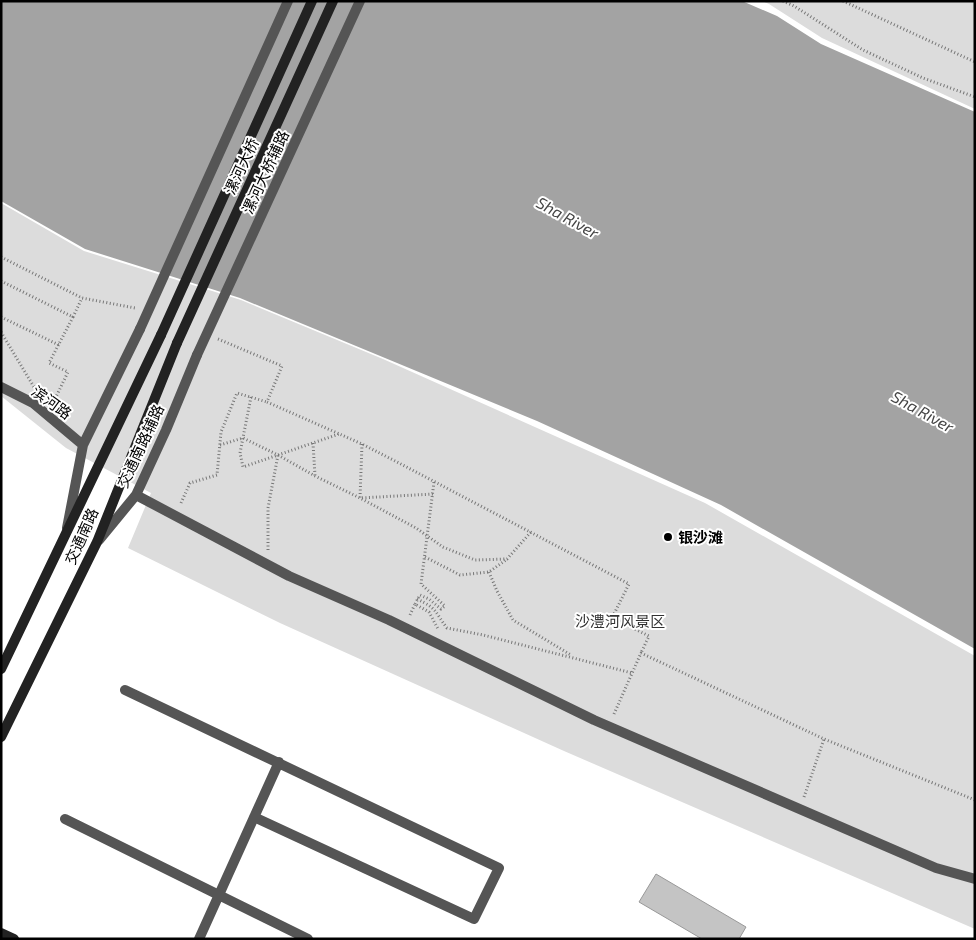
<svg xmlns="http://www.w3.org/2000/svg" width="976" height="940" viewBox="0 0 976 940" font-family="'Exo 2','Noto Sans SC',sans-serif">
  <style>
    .green { fill: #dcdcdc }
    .water { fill: #a3a3a3 }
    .building { fill: #c4c4c4; stroke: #999 }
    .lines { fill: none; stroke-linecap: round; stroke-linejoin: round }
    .path { stroke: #777; stroke-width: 3; stroke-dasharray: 1 2.5; stroke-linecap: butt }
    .street { stroke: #555; stroke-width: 10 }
    .secondary { stroke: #222; stroke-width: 10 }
    .street-bridge { stroke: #555; stroke-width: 10 }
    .secondary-bridge { stroke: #222; stroke-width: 10 }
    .poi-dot { fill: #000; stroke: #fff; stroke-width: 2 }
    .labels { text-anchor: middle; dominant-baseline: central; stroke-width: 4; stroke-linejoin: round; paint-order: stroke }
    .street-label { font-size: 15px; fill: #000; stroke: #fff }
    .poi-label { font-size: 15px; font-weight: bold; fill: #000; stroke: #fff; text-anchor: start }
    .park-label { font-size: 15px; fill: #333; stroke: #fff }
    .water-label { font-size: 16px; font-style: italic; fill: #444; stroke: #fff }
  </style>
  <rect width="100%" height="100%" fill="#fff"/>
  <path class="green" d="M762,1H975V109L822,38L769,4Z
    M1,203L84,251L241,300L383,359L705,503L975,656V929L564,751L280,623L128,548L151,493L66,448L1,396Z"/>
  <path class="water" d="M1,1H742L777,16L821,44L975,112V649L721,505L537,421L240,298L85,249L1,201Z"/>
  <path class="building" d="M656,874L746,927L739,939H702L639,902Z"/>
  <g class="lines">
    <path class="path" d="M783,1L794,6L863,50L923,78L975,97
      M843,1L975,62
      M1,257L82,298L135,308
      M1,281L73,317L49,363L68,372L53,403
      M1,317L59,345
      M73,317L82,298
      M1,332L34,387
      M218,339L282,366L267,402L362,444L397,462L629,584L612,618L649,636L641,653
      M251,397L240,453L243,467L339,434
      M313,443L315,476
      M362,444L360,498L433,494
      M220,445L243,438L278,455L315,476L360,498L416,528L443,547L475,560L507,559L531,532
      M181,503L190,483L217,475L221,432L237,393L267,402
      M268,550V508L278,455
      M425,557L460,575L489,572L506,560
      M489,572L497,591L513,620L571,655
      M417,599C438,609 434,611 447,628L483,635L632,673
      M415,604L420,595L429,599L441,609L445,606L421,584L434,482
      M410,615L415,604L429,612L438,629
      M614,714L641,653L824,739L975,800
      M804,797L824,739"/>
    <path class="street" d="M1,387L33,403L83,445
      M136,495L289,576L389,620L594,720L936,868L975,879
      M67,528L83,445L140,329
      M99,540L136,495L166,430L197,355
      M125,690L499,868L474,919L254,817
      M65,819L308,939
      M199,939L279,762"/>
    <path class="secondary" d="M1,669L161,335
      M1,737L97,542L177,343
      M1,933L14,939"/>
    <path class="street-bridge" d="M140,329L288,1
      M197,355L360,1"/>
    <path class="secondary-bridge" d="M161,335L312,1
      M177,343L333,1"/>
  </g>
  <circle class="poi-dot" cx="668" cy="537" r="5"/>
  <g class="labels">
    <g class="street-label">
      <text transform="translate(241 166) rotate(-65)">漯河大桥</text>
      <text transform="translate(265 172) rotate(-65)">漯河大桥辅路</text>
      <text transform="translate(52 402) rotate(36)">滨河路</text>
      <text transform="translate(140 446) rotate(-65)">交通南路辅路</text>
      <text transform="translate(81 536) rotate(-66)">交通南路</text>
    </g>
    <g class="poi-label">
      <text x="678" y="537">银沙滩</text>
    </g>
    <g class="park-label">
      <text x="620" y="621">沙澧河风景区</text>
    </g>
    <g class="water-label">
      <text transform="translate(568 217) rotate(29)">Sha River</text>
      <text transform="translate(923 411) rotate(29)">Sha River</text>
    </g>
  </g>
  <rect width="976" height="940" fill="none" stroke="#000000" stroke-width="5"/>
</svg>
